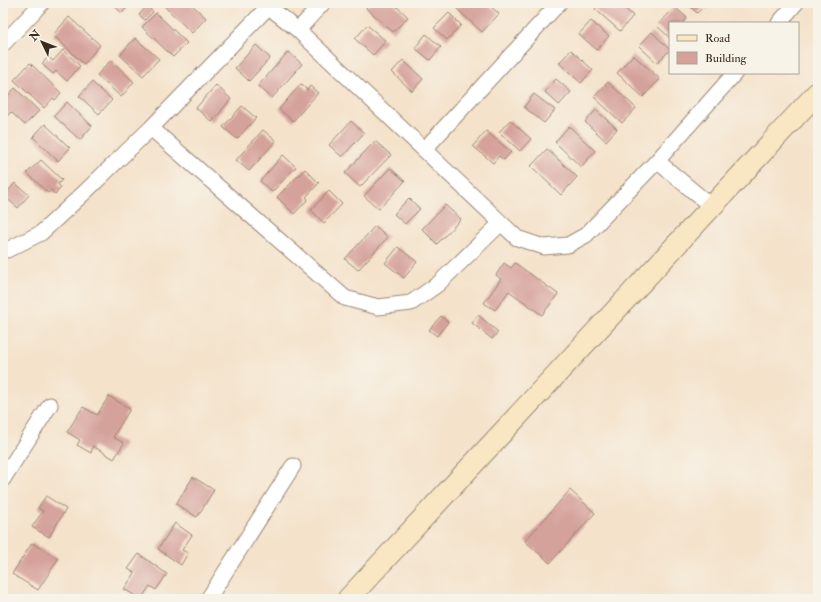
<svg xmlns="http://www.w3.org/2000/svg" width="821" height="602" viewBox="0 0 821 602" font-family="'IM FELL Double Pica',serif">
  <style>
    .building { fill: #d5a29b }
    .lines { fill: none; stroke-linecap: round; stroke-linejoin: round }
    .street-casing { stroke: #988674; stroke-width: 17 }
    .secondary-casing { stroke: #988674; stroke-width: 23 }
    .street { stroke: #fff; stroke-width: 15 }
    .secondary { stroke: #f9e7c3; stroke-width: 21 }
  </style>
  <rect width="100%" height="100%" fill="#f7f3e8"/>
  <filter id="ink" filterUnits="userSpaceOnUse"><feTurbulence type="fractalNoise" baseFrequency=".025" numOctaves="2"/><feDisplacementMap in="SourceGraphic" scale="8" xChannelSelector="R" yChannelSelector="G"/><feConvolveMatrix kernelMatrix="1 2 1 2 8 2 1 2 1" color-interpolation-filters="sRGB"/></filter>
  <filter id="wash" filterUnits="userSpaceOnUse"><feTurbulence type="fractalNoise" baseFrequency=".012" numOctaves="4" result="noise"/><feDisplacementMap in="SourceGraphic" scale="16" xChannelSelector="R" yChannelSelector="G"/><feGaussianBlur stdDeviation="0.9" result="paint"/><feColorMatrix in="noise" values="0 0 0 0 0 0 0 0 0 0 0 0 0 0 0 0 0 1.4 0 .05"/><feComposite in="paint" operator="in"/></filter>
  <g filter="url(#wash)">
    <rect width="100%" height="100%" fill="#f4e2ca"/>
    <g id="blocks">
      <path class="building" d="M111,3H131L122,13Z
        M167,3H190L206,18L192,33L164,6Z
        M371,3H393L408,17L393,32L366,8Z
        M461,3H487L499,14L482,32L456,8Z
        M600,3H619L633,16L620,31L595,9Z
        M687,3H707L697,13Z
        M147,6L153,12L145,20L139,15Z
        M675,7L687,18L683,23H670V38L657,26Z
        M156,13L187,43L173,57L142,27Z
        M449,13L461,25L447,40L434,28Z
        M69,17L100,45L84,64L53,35Z
        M591,21L609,36L597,50L579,34Z
        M367,25L386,41L373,55L355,39Z
        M652,32L670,50L657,63L639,46Z
        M426,34L441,47L430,60L415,48Z
        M135,38L159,59L143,76L120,55Z
        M256,45L270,58L249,81L235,68Z
        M63,50L80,66L67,81L56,71L53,74L42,64L48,57L53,61Z
        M571,50L593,70L581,83L559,63Z
        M288,52L302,64L272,98L258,86Z
        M633,55L660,79L643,97L617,73Z
        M111,60L134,82L121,97L97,75Z
        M403,60L423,79L412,91L392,72Z
        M30,63L61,93L55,100L53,98L44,108L14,80Z
        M556,79L571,92L559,105L545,92Z
        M92,82L112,100L99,114L79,96Z
        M608,82L636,108L622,123L594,97Z
        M301,84L307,90L310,86L318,93L293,121L279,109Z
        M216,85L231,99L212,122L196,108Z
        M15,88L39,111L25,125L11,112L5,118L3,116V101Z
        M534,94L555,110L544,123L524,107Z
        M67,102L92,126L80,140L54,116Z
        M242,106L256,118L237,139L223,127Z
        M596,110L617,129L606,141L585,122Z
        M510,120L531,139L520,151L499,132Z
        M351,121L364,133L342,157L329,145Z
        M45,124L70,148L58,161L33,137Z
        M569,126L595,151L581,167L555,142Z
        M263,130L276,141L249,171L236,160Z
        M486,131L511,152L504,160L499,156L493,163L473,146Z
        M375,141L391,155L360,187L345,173Z
        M547,149L577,177L561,195L531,166Z
        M283,155L296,167L272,192L260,181Z
        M41,160L62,180L58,184L61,188L55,194L51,190L48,193L27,173Z
        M390,168L405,181L379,209L364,196Z
        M305,169L319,183L306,197L308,199L294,214L277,197Z
        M15,183L29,195L18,208L4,196Z
        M329,191L342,204L324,223L311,210Z
        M409,198L420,209L405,224L394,214Z
        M445,205L461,219L437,244L422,229Z
        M375,226L388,237L358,270L345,259Z
        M398,247L417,262L404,278L385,263Z
        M504,263L511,268L515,263L558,294L542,315L509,291L495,310L484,303L501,279L496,275Z
        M478,315L498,332L492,339L472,323Z
        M441,316L448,322L437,336L429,330Z
        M109,396L130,409L113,437L124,443L114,459L93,446L91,453L77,445L80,440L67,432L83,407L97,415Z
        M193,477L214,490L197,517L176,504Z
        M570,490L595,513L550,563L525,541Z
        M46,496L66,509L49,537L32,527L43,511L38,508Z
        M175,523L192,535L182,550L188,553L181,565L158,549Z
        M32,543L58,559L38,590L12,574Z
        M139,554L167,574L156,590L150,586L141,599L124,589L135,573L128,569Z"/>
    </g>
  </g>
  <g filter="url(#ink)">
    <use href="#blocks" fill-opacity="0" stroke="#988674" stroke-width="1"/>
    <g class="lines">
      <g class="street-casing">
        <path id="street" d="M264,3L298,30L517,238L544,247L568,245L586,235L657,161L735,73
          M268,7L151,128L345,298L378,307L411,303L438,284L501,223
          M779,23L796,3
          M298,30L323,3
          M3,44L42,3
          M424,150L559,3
          M657,161L711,206
          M3,249L7,250L41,233L85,192L151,128
          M3,479L50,405
          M208,599L293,466"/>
      </g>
      <g class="secondary-casing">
        <path id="secondary" d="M348,599L818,92"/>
      </g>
      <use href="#street" class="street"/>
      <use href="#secondary" class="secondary"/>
    </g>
  </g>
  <rect width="821" height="602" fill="none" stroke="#f7f3e8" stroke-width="16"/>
  <rect x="669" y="22" width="130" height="52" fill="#f7f3e8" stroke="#aca397"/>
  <rect x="677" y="35" width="20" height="6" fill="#f9e7c3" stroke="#aca397"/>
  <text x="705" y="42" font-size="12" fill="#3b2a1e">Road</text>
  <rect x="677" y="52" width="20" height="12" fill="#d5a29b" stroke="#aca397"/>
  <text x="705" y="62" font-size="12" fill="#3b2a1e">Building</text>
  <g transform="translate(42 42) rotate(313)" stroke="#f7f3e8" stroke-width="3" paint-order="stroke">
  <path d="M0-3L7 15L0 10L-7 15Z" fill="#3b2a1e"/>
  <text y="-6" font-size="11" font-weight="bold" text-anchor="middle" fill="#3b2a1e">N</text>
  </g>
</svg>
